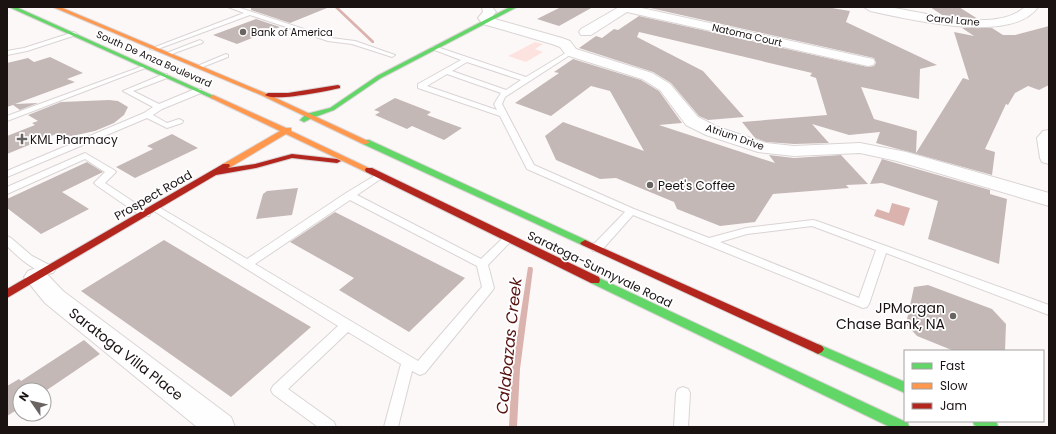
<svg xmlns="http://www.w3.org/2000/svg" width="1056" height="434" viewBox="0 0 1056 434" font-family="Poppins,sans-serif">
  <style>
    .green { fill: #fde3df }
    .water { fill: #dbb3ae }
    .lines { fill: none; stroke-linecap: round; stroke-linejoin: round }
    .stream { fill: #dbb3ae; fill-rule: evenodd }
    .building { fill: #c4b8b7 }
    .lane-casing { stroke: #dad4d4; stroke-width: 2 }
    .street-casing { stroke: #dad4d4; stroke-width: 2 }
    .fast-casing { stroke: #dad4d4; stroke-width: 2 }
    .slow-casing { stroke: #dad4d4; stroke-width: 2 }
    .jam-casing { stroke: #dad4d4; stroke-width: 2 }
    .lane { fill: #fffefe; fill-rule: evenodd }
    .street { fill: #fffefe; fill-rule: evenodd }
    .fast { fill: #63d668; fill-rule: evenodd }
    .slow { fill: #ff974d; fill-rule: evenodd }
    .jam { fill: #b3261e; fill-rule: evenodd }
    .poi-dot { fill: #696362; stroke: #fff; stroke-width: 1.5 }
    .labels { text-anchor: middle; dominant-baseline: central; stroke-width: 3.5; stroke-linejoin: round; paint-order: stroke }
    .far-street-label { font-size: 10px; fill: #1a1312; stroke: #fff }
    .far-poi-label { font-size: 10px; fill: #1a1312; stroke: #fff; text-anchor: start }
    .poi-label { font-size: 12px; fill: #1a1312; stroke: #fff; text-anchor: start }
    .street-label { font-size: 12px; fill: #1a1312; stroke: #fff }
    .near-poi-label { font-size: 14px; fill: #1a1312; stroke: #fff; text-anchor: end }
    .near-street-label { font-size: 14px; fill: #1a1312; stroke: #fff }
    .near-water-label { font-size: 16px; font-style: italic; fill: #561412; stroke: #fff }
  </style>
  <rect width="100%" height="100%" fill="#fdf8f8"/>
  <path class="green" d="M535,42L543,44L535,49L543,52L526,62L508,56Z"/>
  <path class="water" d="M892,203L910,208L904,226L874,216L877,209L889,213Z"/>
  <g class="lines">
    <path class="stream" d="M334,7H338L374,41V43H372Z
      M528,267H532L533,269L520,369L517,427H509L512,369Z"/>
  </g>
  <path class="building" d="M251,7H327V8L290,23L251,10Z
    M561,7H593L559,26L537,19Z
    M652,7H826L850,11L846,22L937,65L920,69L919,99L861,87L874,119L917,131L916,153L963,78L969,80L954,32L974,36L962,28H992L1003,35H1015L1049,26V85L1039,90L1028,86L1015,93L1008,105L1006,104L985,149L995,152L992,175L876,143L880,132L849,135L812,124L829,143L794,144L766,142L755,138L742,122L827,115L816,78L810,76L812,73L639,32L637,37L703,71L744,117L708,120L699,116L671,83L653,72L579,48L596,36L602,38L614,29L618,30L639,16L868,67L874,66L876,63L874,58L650,8Z
    M930,7H959L978,19L942,15Z
    M256,19L280,27L237,44L213,35Z
    M50,57L83,73L67,79L75,82L15,104L38,103L20,110L13,105L7,107V63L28,58L34,62Z
    M573,59L641,80L659,91L682,123L659,125L775,163L769,155L794,158L841,155L868,184L846,185L849,188L773,194L755,222L720,226L677,209L674,202L616,178L600,179L556,160L545,136L563,122L644,151L610,91L591,86L551,116L515,103L559,73L554,72Z
    M395,98L431,112L427,115L462,128L444,140L412,126L407,129L375,115L380,112L374,110Z
    M109,100L118,101L128,107L124,115L114,123L95,131L72,136L56,134L7,154V136L35,125L32,123L38,121L28,115L61,102Z
    M172,134L198,148L135,178L116,167L153,149L147,146Z
    M882,159L990,190V194L1007,199L999,264L928,239L938,201L882,183L870,184Z
    M87,162L103,172L62,192L89,209L41,234L7,208V199Z
    M298,188L292,215L256,219L263,194L267,191Z
    M335,212L465,278L409,332L339,290L354,278L290,242Z
    M164,240L214,270L311,327L231,397L81,291Z
    M928,285L992,309L1006,324L1005,351H954L917,336L906,324L914,287Z
    M84,340L100,354L44,392V390H20V408L7,416V386L19,379L21,381Z"/>
  <g class="lines">
    <g class="lane-casing">
      <path id="lane" d="M228,7H237L331,38L355,41L395,55L392,57L352,44L328,41L250,15L155,50L150,49L244,13Z
        M74,32L77,34L76,35L27,51L7,55V51L24,48Z
        M200,40L203,42L202,43L169,55L164,54Z
        M434,46L526,77L569,51H573V53L505,97L502,104L534,165L634,209L709,238L746,228L813,220L817,221L1049,305V315L886,253L869,304L867,307L863,308L633,215L601,251H593L592,248L593,245L625,212L527,169L500,116L418,88V84L461,60L432,49L431,48ZM467,62L521,80L506,90L452,71ZM447,74L501,93L494,104L497,110L427,86ZM812,226L876,250L859,298L720,242L747,234Z
        M226,54L228,55V57L200,68L195,67Z
        M143,66L148,67L7,121V116Z
        M164,74H167V78L133,91L159,104L195,89H201V93L162,109L153,115L167,123L179,119L183,121L182,123L167,128L147,118L7,177V171L144,113L153,107L123,91Z
        M85,153L114,170L116,172L105,183L149,212L150,214L149,216H141L96,185L94,183L105,172L85,159L7,194V187Z
        M379,173L384,176L382,178L357,195L481,259L505,236L509,235L514,238L488,265L494,288L492,291L425,373L420,375L412,371L398,427H384L401,364L348,332L288,389L334,422L336,427H318L273,394L271,390L273,386L338,326L149,208L151,206H157L247,259L346,193ZM350,200L477,266L482,287L418,361L255,264Z
        M7,236L11,238L32,256L53,267L55,270L53,273C39,277 16,255 7,246Z
        M683,387L688,389L690,393L688,427H674L676,393L678,389Z"/>
    </g>
    <g class="street-casing">
      <path id="street" d="M482,7H492L496,12L491,18L562,38L570,41L576,49L652,73L670,84L698,117L718,127L766,143L794,146L860,143L906,152L1049,193V206L897,161L860,153L794,156L758,152L706,135L686,125L660,90L642,79L566,55L560,47L552,44L483,24L478,18L483,12Z
        M619,7H637L868,58L873,59L875,62L873,65L868,66L627,12L591,35H581L579,32L581,29Z
        M864,7C872,7 881,6 888,7C925,12 995,34 1025,7H1038C1012,45 908,19 870,11Z
        M1049,130V164L1042,162L1040,158L1037,138L1043,131Z
        M36,268L44,271L63,291L231,417L235,427H197L45,303L24,277L28,271Z"/>
    </g>
    <g class="fast-casing">
      <path id="fast" d="M9,7H16L216,97L213,99L211,98Z
        M510,7H517L381,78L334,110L312,118L304,122L300,120L306,114L330,108L377,76Z
        M363,140H369L588,241L590,243L588,245H582L363,144Z
        M595,276L908,423L909,427H890L591,283L590,280L591,277Z
        M818,344L905,382V393L814,352L812,349L814,346Z
        M973,421H993L997,423L998,427H979L974,425Z"/>
    </g>
    <g class="slow-casing">
      <path id="slow" d="M53,7H60L265,93L370,142L366,144H363L261,95Z
        M213,95L286,128H291V131L373,170L372,172H366L286,134L229,168H223L222,166L223,164L280,131L211,98L210,97Z"/>
    </g>
    <g class="jam-casing">
      <path id="jam" d="M338,85L340,86V88C327,91 274,102 265,95L268,93H288Z
        M292,154L337,159L341,161L337,163L292,158L256,168L216,175L7,298V289L223,164H229L230,166L228,168L255,164Z
        M366,168H372L599,277L600,280L599,283H591L366,172L365,170Z
        M585,240L822,346L824,349L822,352L818,354L814,352L582,245L580,243Z"/>
    </g>
    <use href="#lane" class="lane"/>
    <use href="#street" class="street"/>
    <use href="#fast" class="fast"/>
    <use href="#slow" class="slow"/>
    <use href="#jam" class="jam"/>
  </g>
  <g class="poi-dot">
    <circle cx="243" cy="32" r="4"/>
    <path d="M20 133h4v4h4v4h-4v4h-4v-4h-4v-4h4z"/>
    <circle cx="650" cy="185" r="4"/>
    <circle cx="953" cy="316" r="4"/>
  </g>
  <g class="labels">
    <g class="far-street-label">
      <text transform="translate(953 20) rotate(5)">Carol Lane</text>
      <text transform="translate(747 35) rotate(13)">Natoma Court</text>
      <text transform="translate(154 59) rotate(24)">South De Anza Boulevard</text>
      <text transform="translate(735 137) rotate(19)">Atrium Drive</text>
    </g>
    <g class="far-poi-label">
      <text x="251" y="32">Bank of America</text>
    </g>
    <g class="poi-label">
      <text x="30" y="139">KML Pharmacy</text>
      <text x="658" y="185">Peet's Coffee</text>
    </g>
    <g class="street-label">
      <text transform="translate(153 195) rotate(-30)">Prospect Road</text>
      <text transform="translate(600 269) rotate(26)">Saratoga-Sunnyvale Road</text>
    </g>
    <g class="near-poi-label">
      <text x="945" y="308">JPMorgan<tspan x="945" dy="16">Chase Bank, NA</tspan></text>
    </g>
    <g class="near-street-label">
      <text transform="translate(126 354) rotate(38)">Saratoga Villa Place</text>
    </g>
    <g class="near-water-label">
      <text transform="translate(509 346) rotate(-84)">Calabazas Creek</text>
    </g>
  </g>
  <rect width="1056" height="434" fill="none" stroke="#1a1312" stroke-width="16"/>
  <rect x="904" y="350" width="140" height="72" fill="#ffffff" stroke="#a3a1a0"/>
  <rect x="912" y="363" width="20" height="6" fill="#63d668" stroke="#a3a1a0"/>
  <text x="940" y="370" font-size="12" fill="#1a1312">Fast</text>
  <rect x="912" y="383" width="20" height="6" fill="#ff974d" stroke="#a3a1a0"/>
  <text x="940" y="390" font-size="12" fill="#1a1312">Slow</text>
  <rect x="912" y="403" width="20" height="6" fill="#b3261e" stroke="#a3a1a0"/>
  <text x="940" y="410" font-size="12" fill="#1a1312">Jam</text>
  <g transform="translate(32 402) rotate(304)"><circle r="19" fill="#ffffff" stroke="#a3a1a0"/>
  <path d="M0-3L7 15L0 10L-7 15Z" fill="#696362"/>
  <text y="-6" font-size="11" font-weight="bold" text-anchor="middle" fill="#1a1312">N</text>
  </g>
</svg>
